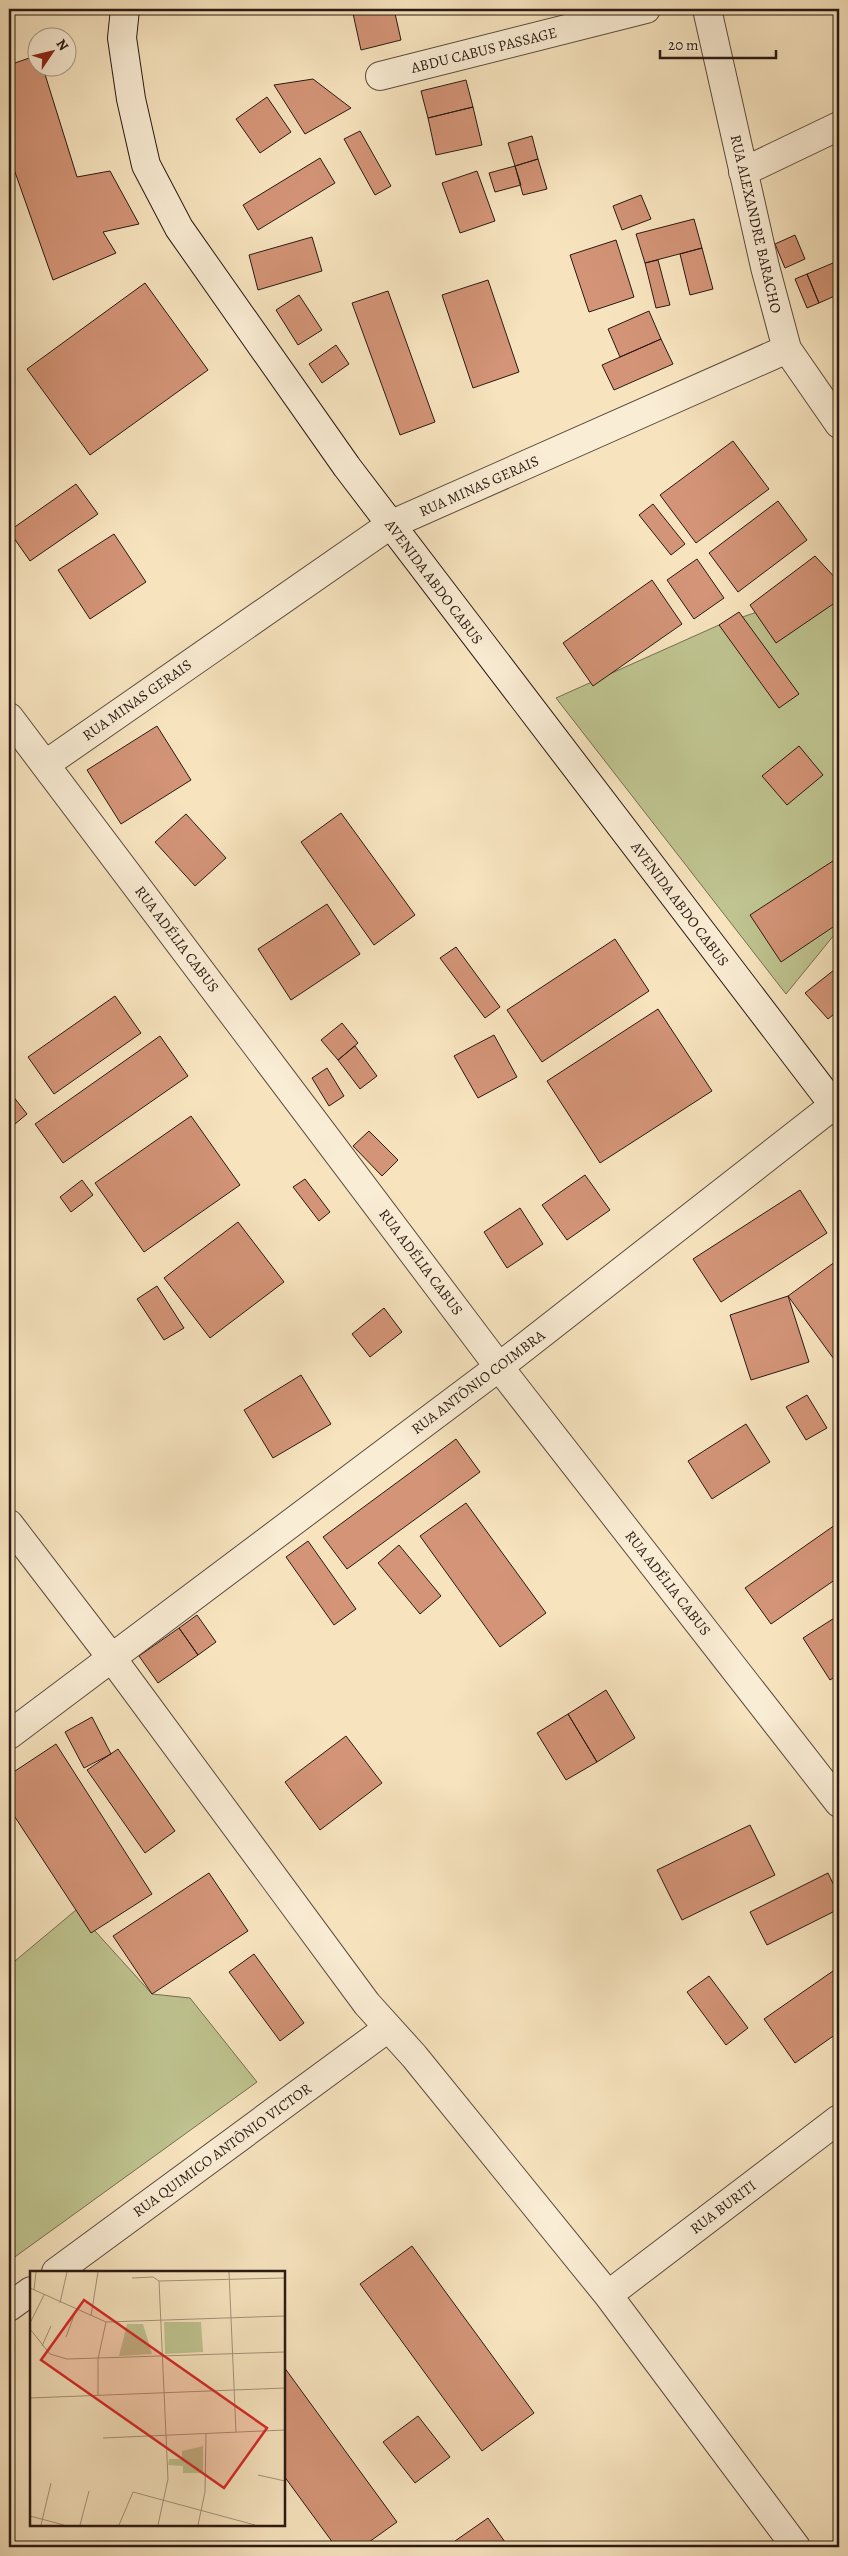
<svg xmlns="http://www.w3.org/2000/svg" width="848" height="2556" viewBox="0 0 848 2556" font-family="Alegreya,serif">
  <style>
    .green { fill: #bfc490; stroke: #746f52 }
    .building { fill: #d39477; stroke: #2a1a13 }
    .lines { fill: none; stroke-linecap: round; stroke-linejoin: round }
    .street-casing { stroke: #5d4c3e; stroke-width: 30 }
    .secondary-casing { stroke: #2a1a13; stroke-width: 30 }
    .street { stroke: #faedd5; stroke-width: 28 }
    .secondary { stroke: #faedd5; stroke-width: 28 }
    .labels { text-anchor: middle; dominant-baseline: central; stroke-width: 4.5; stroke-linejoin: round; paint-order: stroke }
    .street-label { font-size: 15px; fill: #2a1a13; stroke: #faedd5 }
    .inset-road { fill: none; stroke: #a5937a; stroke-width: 1 }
    .view { fill: #d62828; fill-opacity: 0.15; stroke: #d62828; stroke-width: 2.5 }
    .inset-edge { fill: none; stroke: #2a1a13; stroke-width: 2.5 }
  </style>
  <rect width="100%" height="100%" fill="#f7e4bf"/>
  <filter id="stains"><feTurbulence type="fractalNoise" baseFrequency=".004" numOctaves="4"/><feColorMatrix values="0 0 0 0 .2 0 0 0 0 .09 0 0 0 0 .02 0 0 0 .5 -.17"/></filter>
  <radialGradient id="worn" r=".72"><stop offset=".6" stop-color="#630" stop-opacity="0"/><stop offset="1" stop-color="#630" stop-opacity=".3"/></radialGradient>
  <path class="green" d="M839,584V929L786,994L556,698L719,625Z
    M76,1910L152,1994L190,1998L257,2082L12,2259L9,2254V1966Z"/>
  <path class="building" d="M352,9H394L401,40L361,50Z
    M38,55V68H43L77,177L110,171L139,224L103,232L116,253L53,280L9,155V65Z
    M313,79L351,108L305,134L274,85Z
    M466,80L473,107L428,118L421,91Z
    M267,97L291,132L260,153L236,119Z
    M473,107L482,145L436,155L428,118Z
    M360,131L391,186L375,195L344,139Z
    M532,136L538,159L515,166L508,143Z
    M320,158L335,183L258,230L243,205Z
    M538,159L547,189L523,195L515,166Z
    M515,166L521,185L495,192L489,173Z
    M477,171L495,221L460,233L442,183Z
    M641,195L651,219L622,230L613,206Z
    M694,219L702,248L645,263L636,234Z
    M795,235L805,259L785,268L775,244Z
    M312,237L322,271L258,290L249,255Z
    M616,240L634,297L589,312L570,255Z
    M702,248L713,289L690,295L680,254Z
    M658,260L670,305L656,308L645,263Z
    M833,263L839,277V294L819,303L807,274Z
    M807,274L819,303L807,308L795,279Z
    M488,280L519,372L473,388L442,295Z
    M145,283L208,370L90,455L27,369Z
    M388,291L435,422L400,435L352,303Z
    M299,295L322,330L298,345L276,310Z
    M649,311L661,339L620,357L608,329Z
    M661,339L673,364L614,390L602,365Z
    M336,345L349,364L322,383L309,364Z
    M733,441L769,489L696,543L660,495Z
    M76,484L98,514L30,561L9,531Z
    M778,501L807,540L738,592L709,553Z
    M653,504L685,544L671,555L639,515Z
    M114,534L146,582L90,619L58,570Z
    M815,556L839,582V600L776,643L750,605Z
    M697,559L724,598L694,619L667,580Z
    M652,580L682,624L593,686L563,643Z
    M739,612L799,694L779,708L719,625Z
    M157,726L191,780L121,824L87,770Z
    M799,746L823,775L787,805L762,776Z
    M341,813L415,915L374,945L301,842Z
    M186,814L226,858L195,886L155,842Z
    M839,857V923L781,962L750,915Z
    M327,904L360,954L291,1000L258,949Z
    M615,939L649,991L542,1062L507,1010Z
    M456,947L500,1007L485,1018L440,958Z
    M839,966V1010L828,1019L805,993Z
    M115,996L141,1033L54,1094L28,1057Z
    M658,1009L712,1091L600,1163L547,1081Z
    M342,1023L358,1043L338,1060L321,1040Z
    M494,1035L517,1077L478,1098L454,1056Z
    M160,1036L188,1076L63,1163L35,1124Z
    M355,1046L377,1076L360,1089L338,1060Z
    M327,1068L344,1096L329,1106L312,1078Z
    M9,1091L27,1114L9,1129Z
    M191,1116L240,1185L144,1252L95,1183Z
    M369,1131L398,1160L382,1176L353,1146Z
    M585,1175L610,1210L567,1240L542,1205Z
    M305,1179L330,1212L319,1221L293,1187Z
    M82,1180L93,1195L71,1212L60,1197Z
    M800,1190L827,1233L721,1302L693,1259Z
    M520,1208L543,1244L507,1268L484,1232Z
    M238,1222L284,1282L210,1338L164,1278Z
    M839,1259V1366L788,1296Z
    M157,1286L184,1328L164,1340L137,1299Z
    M788,1296L809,1362L751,1380L730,1315Z
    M384,1308L402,1332L370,1357L352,1334Z
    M301,1375L331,1424L273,1458L244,1410Z
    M807,1395L827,1428L806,1440L786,1407Z
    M746,1424L770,1462L712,1499L688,1461Z
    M456,1439L480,1472L347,1569L323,1537Z
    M466,1503L546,1613L500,1647L420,1536Z
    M835,1525L839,1530V1577L771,1624L745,1588Z
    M308,1541L356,1609L334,1625L286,1557Z
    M399,1545L441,1596L420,1614L378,1563Z
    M197,1615L216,1642L198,1655L179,1628Z
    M839,1615V1674L830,1680L803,1638Z
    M179,1628L198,1655L158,1683L139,1656Z
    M606,1690L635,1738L597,1762L568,1714Z
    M568,1714L597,1762L566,1780L537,1733Z
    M92,1717L111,1754L84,1768L65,1732Z
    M346,1736L382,1783L320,1830L285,1782Z
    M56,1744L152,1894L91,1933L9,1808V1775Z
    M118,1749L175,1831L145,1853L87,1770Z
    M750,1825L775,1875L682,1920L657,1870Z
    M209,1873L248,1931L152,1994L113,1936Z
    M828,1873L839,1896V1909L767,1945L750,1912Z
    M254,1954L304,2023L280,2041L229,1972Z
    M833,1971L839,1980V2032L795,2063L764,2019Z
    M709,1976L748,2028L726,2045L687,1992Z
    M412,2246L534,2413L482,2451L360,2284Z
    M284,2367L397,2522L362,2547H336L284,2476Z
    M418,2416L450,2457L415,2483L383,2442Z
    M488,2518L505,2542L498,2547H460L455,2541Z"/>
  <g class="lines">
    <g class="street-casing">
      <path id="street" d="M707,9L765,267L787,349L839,424
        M380,76L646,9
        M743,172L839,126
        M9,717L499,1367L839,1803
        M46,764L390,525L787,349
        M9,1524L111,1657L367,2004L414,2056L608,2295L796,2547
        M9,1735L499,1367L839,1101
        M56,2272L388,2028
        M608,2295L839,2119
        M9,2307L31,2291"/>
    </g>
    <g class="secondary-casing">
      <path id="secondary" d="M125,9L122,38L131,99L146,165L179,228L347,467L839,1112"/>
    </g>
    <use href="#street" class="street"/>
    <use href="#secondary" class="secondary"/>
  </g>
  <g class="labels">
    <g class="street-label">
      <text transform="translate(484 50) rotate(-14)">ABDU CABUS PASSAGE</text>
      <text transform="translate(756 224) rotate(77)">RUA ALEXANDRE BARACHO</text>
      <text transform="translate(479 486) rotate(-24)">RUA MINAS GERAIS</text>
      <text transform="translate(434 582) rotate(53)">AVENIDA ABDO CABUS</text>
      <text transform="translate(137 700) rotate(-35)">RUA MINAS GERAIS</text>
      <text transform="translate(680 904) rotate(53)">AVENIDA ABDO CABUS</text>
      <text transform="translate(177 939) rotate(53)">RUA ADÉLIA CABUS</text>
      <text transform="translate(421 1262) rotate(53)">RUA ADÉLIA CABUS</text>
      <text transform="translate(478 1382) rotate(-37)">RUA ANTÔNIO COIMBRA</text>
      <text transform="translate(668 1583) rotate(52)">RUA ADÉLIA CABUS</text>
      <text transform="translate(222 2150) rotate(-36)">RUA QUIMICO ANTÔNIO VICTOR</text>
      <text transform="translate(723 2207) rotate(-37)">RUA BURITI</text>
    </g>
  </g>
  <g transform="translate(30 2271)">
    <rect width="255" height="255" fill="#f7e4bf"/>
    <path d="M134,51H171L173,81L135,83ZM97,53H113L122,83L89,85ZM173,175V202H153V195L138,194L139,188H152V180Z" fill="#bfc490"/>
    <path class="inset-road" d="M199,1L206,161M102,7L123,6L129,10M129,10L255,7M0,17L76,51L255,45M4,19L6,1M30,32L37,1M61,45L68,1M0,52L14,24M0,58L20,83L37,88L255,81M36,66L46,39M12,75L21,55M68,124V88L76,51M0,127L255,117M73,167L255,159M228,204L255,210M0,245L34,254M11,254L21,212M50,254L59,220M89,254L103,221L225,254M128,254L138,208L129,10M168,254L175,221L176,163"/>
    <path class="view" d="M54,29L237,157L194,217L11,89Z"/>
    <rect width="255" height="255" class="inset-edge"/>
  </g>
  <rect width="848" height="2556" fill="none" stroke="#f7e4bf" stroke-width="30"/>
  <rect x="10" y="10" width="828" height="2536" fill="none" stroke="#2a1a13" stroke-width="2.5"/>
  <rect x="15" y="15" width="818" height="2526" fill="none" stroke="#2a1a13"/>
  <g transform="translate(52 52) rotate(55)"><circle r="24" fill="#faedd5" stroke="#a79987"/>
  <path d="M0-4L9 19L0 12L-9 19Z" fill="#8f2418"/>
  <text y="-8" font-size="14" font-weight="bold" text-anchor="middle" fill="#2a1a13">N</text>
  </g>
  <path d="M660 50v8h116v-8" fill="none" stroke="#2a1a13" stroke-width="2.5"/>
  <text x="668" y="50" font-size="15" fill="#2a1a13" stroke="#faedd5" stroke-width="4" paint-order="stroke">20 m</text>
  <rect width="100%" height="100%" filter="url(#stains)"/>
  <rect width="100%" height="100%" fill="url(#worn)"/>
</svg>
